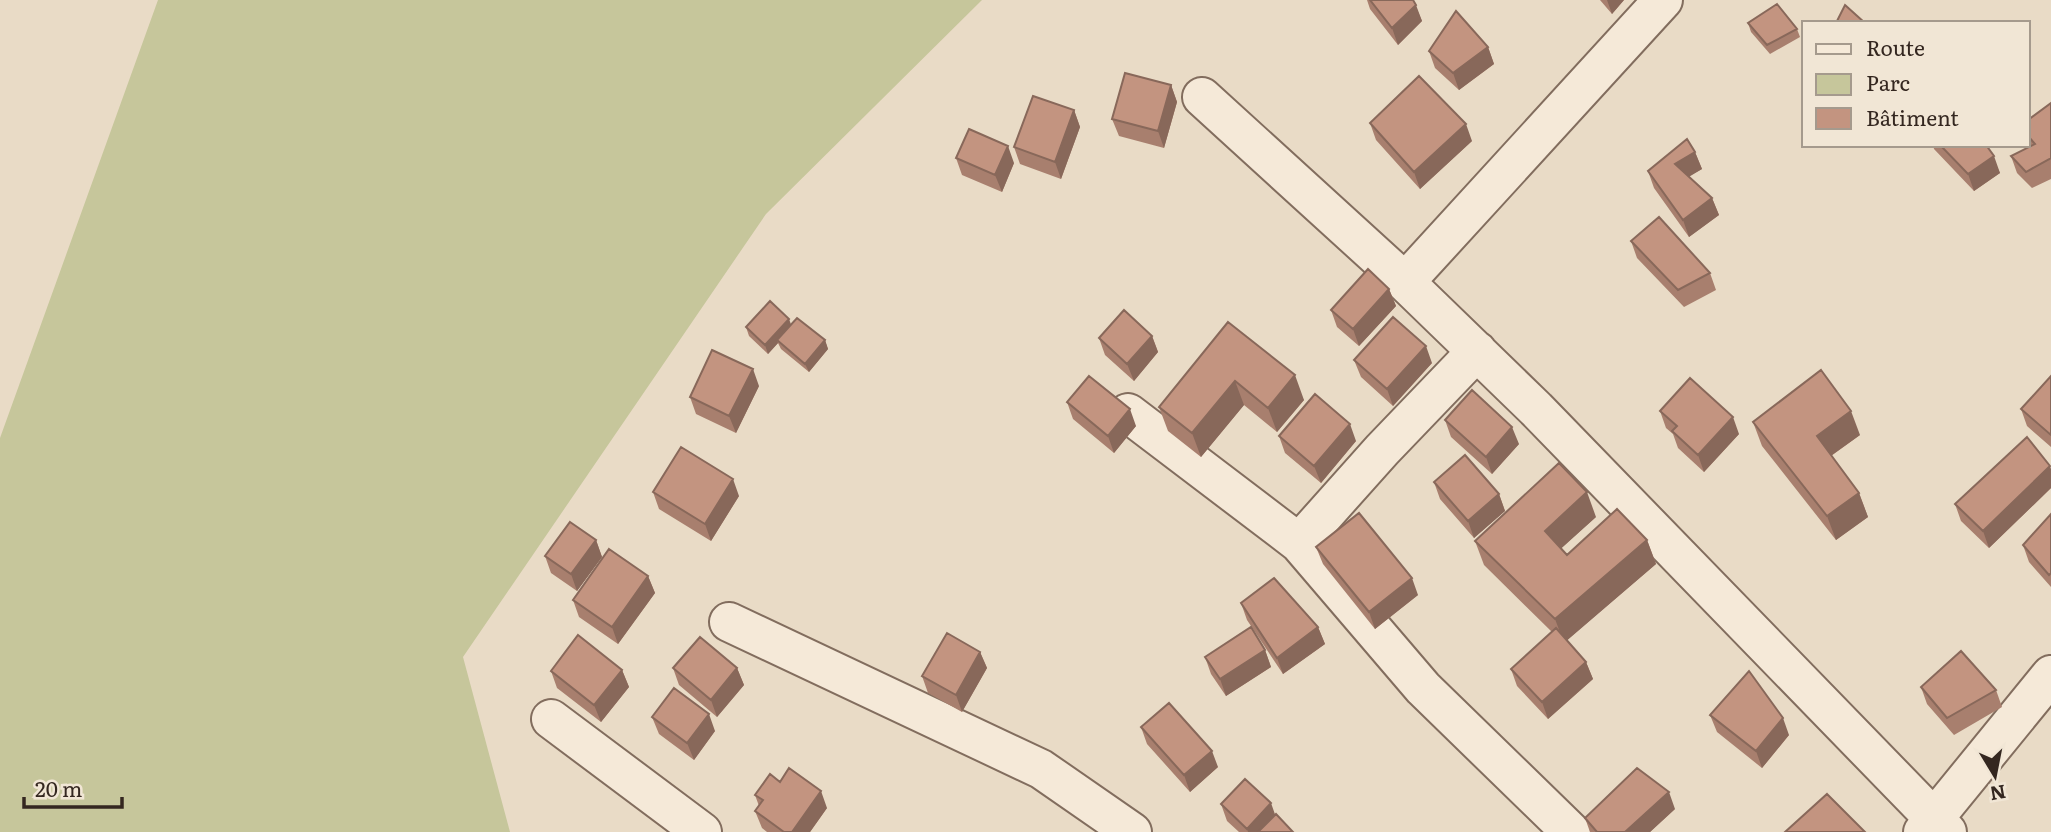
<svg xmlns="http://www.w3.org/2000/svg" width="2051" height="832" viewBox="0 0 2051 832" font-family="Literata,serif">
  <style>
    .green { fill: #c6c69b }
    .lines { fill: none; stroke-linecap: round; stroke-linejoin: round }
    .minor-casing { stroke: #826d5e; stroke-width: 42 }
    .minor { stroke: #f5e9d8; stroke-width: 38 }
    .wall { fill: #a87f6e }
    .shaded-wall { fill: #88685a }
    .building { fill: #c39480; stroke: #88685a; stroke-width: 2 }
  </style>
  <rect width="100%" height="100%" fill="#e9dbc6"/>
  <path class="green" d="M158,0H982L766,214L463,657L510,832H0V438Z"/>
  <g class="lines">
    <g class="minor-casing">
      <path id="minor" d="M1202,97L1405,282L1536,409L1947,832
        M1405,282L1663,0
        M1128,413L1299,543L1423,688L1571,832
        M1299,543L1382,450L1477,351
        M729,622L1041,769L1132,832
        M551,719L702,832
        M1923,832L2051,675"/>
    </g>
    <use href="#minor" class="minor"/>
  </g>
  <path class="wall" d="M1367,0H1413L1422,21L1398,45L1370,9Z
    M1600,0H1624L1612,14Z
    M1748,23L1797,29L1800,37L1770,54L1751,32Z
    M1488,47L1494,64L1459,90L1435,68L1429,51Z
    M1171,85L1177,102L1164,148L1119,136L1112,119Z
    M2051,103V179L2032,188L2017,173L2011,156L2029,147L2028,145V120Z
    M1074,110L1080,127L1061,179L1020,164L1014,147Z
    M1370,123L1472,141L1420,189L1376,140Z
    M1933,145H1986L2000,173L1974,191L1934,149Z
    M1695,152L1702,169L1689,176L1712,198L1719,215L1689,237L1654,188L1648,171Z
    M956,158L1014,163L1002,192L962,175Z
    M1631,241L1710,273L1716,290L1684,307L1637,258Z
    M1389,289L1396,306L1359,346L1337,327L1331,310Z
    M1228,322L1304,400L1277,432L1244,405L1201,457L1168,431L1159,407Z
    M791,324L825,340L828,349L809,372L781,349L778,343L768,354L749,336L746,327Z
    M1152,336L1158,352L1134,381L1105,355L1099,338Z
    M1354,360L1432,363L1393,406L1361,377Z
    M2051,376V447L2027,426L2021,409Z
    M759,386L736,433L696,414L690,397Z
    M1067,402L1136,426L1114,453L1073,419Z
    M1660,411L1739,434L1704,472L1678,448L1673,434L1666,428Z
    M1445,420L1519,444L1492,474L1451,437Z
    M1753,422L1860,435L1831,456L1859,493L1868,517L1836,540L1762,446Z
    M1279,436L1356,441L1321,483L1285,453Z
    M2051,469V488L1989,548L1961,521L1955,504Z
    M1434,482L1499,494L1505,511L1474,538L1440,499Z
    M653,492L739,496L711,541L659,509Z
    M2051,514V587L2029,562L2023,545Z
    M1596,517L1561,548L1567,555L1647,540L1656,564L1567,640L1586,662L1593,679L1548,719L1517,686L1511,669L1552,632L1484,565L1475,541Z
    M596,540L602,557L577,591L551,573L545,556Z
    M1316,547L1418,595L1375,629L1323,564Z
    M648,576L655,593L618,644L579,617L573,600Z
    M1241,603L1318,627L1325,644L1283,674L1247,620Z
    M1265,650L1271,667L1226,696L1211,674L1205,657Z
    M980,652L987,668L962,712L928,693L922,676Z
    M673,668H737L744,685L717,717L679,685Z
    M622,670L629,687L601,722L557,688L551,671Z
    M1921,687L1996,690L2002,707L1954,735L1927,704Z
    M1710,715L1789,735L1762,768L1717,732Z
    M652,717L715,731L694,760L659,734Z
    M1141,727L1218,767L1190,792L1147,744Z
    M755,795L827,808L810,832H767L762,828L755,811L759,806Z
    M1221,804L1275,816L1293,832H1239L1227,821Z
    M1675,809L1650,832H1590L1585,818Z"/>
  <path class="shaded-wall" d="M1607,0H1624L1612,14Z
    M1416,5L1422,21L1398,45L1392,28Z
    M1488,47L1494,64L1459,90L1453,73Z
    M1171,85L1177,102L1164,148L1158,131Z
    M1074,110L1080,127L1061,179L1055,162Z
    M1466,124L1472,141L1420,189L1414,172Z
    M1008,146L1014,163L1002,192L995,175Z
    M1695,152L1702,169L1682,181L1675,164Z
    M1994,156L2000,173L1974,191L1968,174Z
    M1712,198L1719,215L1689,237L1683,220Z
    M1389,289L1396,306L1359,346L1353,329Z
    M789,319L792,327L777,340L778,343L768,354L765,345Z
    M1152,336L1158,352L1134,381L1127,364Z
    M825,340L828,349L809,372L805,364Z
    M1426,346L1432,363L1393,406L1387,389Z
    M753,369L759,386L736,433L729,416Z
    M1295,375L1304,400L1277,432L1268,408Z
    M1235,381L1244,405L1201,457L1192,433Z
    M1130,409L1136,426L1114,453L1108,436Z
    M1851,411L1860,435L1825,460L1817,436Z
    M1733,417L1739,434L1704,472L1698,455Z
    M1350,424L1356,441L1321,483L1314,466Z
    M1512,427L1519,444L1492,474L1486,457Z
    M2050,466L2051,469V488L1989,548L1983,531Z
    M733,479L739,496L711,541L705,524Z
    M1587,492L1596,517L1554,555L1545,531Z
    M1859,493L1868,517L1836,540L1827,516Z
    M1499,494L1505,511L1474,538L1468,521Z
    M596,540L602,557L577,591L571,574Z
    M1647,540L1656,564L1564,643L1555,619Z
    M648,576L655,593L618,644L612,627Z
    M1412,578L1418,595L1375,629L1369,612Z
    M1318,627L1325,644L1283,674L1277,658Z
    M1265,650L1271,667L1226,696L1220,679Z
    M980,652L987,668L962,712L956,695Z
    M1586,662L1593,679L1548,719L1542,702Z
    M737,668L744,685L717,717L711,700Z
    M622,670L629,687L601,722L594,705Z
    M709,714L715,731L694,760L687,743Z
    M1783,718L1789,735L1762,768L1756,751Z
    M1212,751L1218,767L1190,792L1184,775Z
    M821,791L827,808L810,832H792Z
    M1669,792L1675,809L1650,832H1625Z
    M1271,803L1277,820L1266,832H1248L1247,829Z"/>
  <path class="building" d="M1370,0H1413L1416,5L1392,28Z
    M1777,4L1797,29L1767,45L1748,23Z
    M1845,5L1865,23H1836Z
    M1456,11L1488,47L1453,73L1429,51Z
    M1125,73L1171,85L1158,131L1112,119Z
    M1419,76L1466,124L1414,172L1370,123Z
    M1033,96L1074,110L1055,162L1014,147Z
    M2051,103V158L2026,172L2011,156L2035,144L2028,136V120Z
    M969,129L1008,146L995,175L956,158Z
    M1687,139L1695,152L1675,164L1712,198L1683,220L1648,171Z
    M1940,145H1986L1994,156L1968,174Z
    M1659,217L1710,273L1678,290L1631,241Z
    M1368,269L1389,289L1353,329L1331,310Z
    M770,301L789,319L765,345L746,327Z
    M1124,310L1152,336L1127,364L1099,338Z
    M1393,317L1426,346L1387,389L1354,360Z
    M797,318L825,340L805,364L777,340Z
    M1228,322L1295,375L1268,408L1235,381L1192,433L1159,407Z
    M712,350L753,369L729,416L690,397Z
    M1821,370L1851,411L1817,436L1859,493L1827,516L1753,422Z
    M1089,376L1130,409L1108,436L1067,402Z
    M2051,376V435L2021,409Z
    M1690,378L1733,417L1698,455L1672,431L1677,426L1660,411Z
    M1472,390L1512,427L1486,457L1445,420Z
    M1315,394L1350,424L1314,466L1279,436Z
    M2027,437L2050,466L1983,531L1955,504Z
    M681,447L733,479L705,524L653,492Z
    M1465,455L1499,494L1468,521L1434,482Z
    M1559,463L1587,492L1545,531L1567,555L1617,509L1647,540L1555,619L1475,541Z
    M1359,513L1412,578L1369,612L1316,547Z
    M2051,514V573L2049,575L2023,545Z
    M570,522L596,540L571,574L545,556Z
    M609,549L648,576L612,627L573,600Z
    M1274,578L1318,627L1277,658L1241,603Z
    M1251,627L1265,650L1220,679L1205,657Z
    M1556,628L1586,662L1542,702L1511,669Z
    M947,633L980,652L956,695L922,676Z
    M578,635L622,670L594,705L551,671Z
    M700,637L737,668L711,700L673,668Z
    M1961,651L1996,690L1947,718L1921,687Z
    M1749,671L1783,718L1756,751L1710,715Z
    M674,688L709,714L687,743L652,717Z
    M1169,703L1212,751L1184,775L1141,727Z
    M789,768L821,791L792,832H784L755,811L763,800L755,795L770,774L780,782Z
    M1637,768L1669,792L1625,832H1597L1585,818Z
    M1245,779L1271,803L1247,829L1221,804Z
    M1827,794L1865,832H1785Z
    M1276,814L1293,832H1258Z"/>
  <rect x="1802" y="21" width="228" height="126" fill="#f1e6d5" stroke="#a59a8d" stroke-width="2"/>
  <rect x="1816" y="44" width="35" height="10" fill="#f5e9d8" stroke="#a59a8d" stroke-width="2"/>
  <text x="1866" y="56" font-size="21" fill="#342720">Route</text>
  <rect x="1816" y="74" width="35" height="21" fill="#c6c69b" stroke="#a59a8d" stroke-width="2"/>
  <text x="1866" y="91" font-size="21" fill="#342720">Parc</text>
  <rect x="1816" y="108" width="35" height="21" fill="#c39480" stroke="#a59a8d" stroke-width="2"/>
  <text x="1866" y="126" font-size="21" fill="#342720">Bâtiment</text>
  <g transform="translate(1995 776) rotate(170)" stroke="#f1e6d5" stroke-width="5" paint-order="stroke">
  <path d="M0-5L12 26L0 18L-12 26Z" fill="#342720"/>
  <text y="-10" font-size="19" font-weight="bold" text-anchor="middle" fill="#342720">N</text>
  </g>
  <path d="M24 797v10h98v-10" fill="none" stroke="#342720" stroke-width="3.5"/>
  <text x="35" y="797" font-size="21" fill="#342720" stroke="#f1e6d5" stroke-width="5" paint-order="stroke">20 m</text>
</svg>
